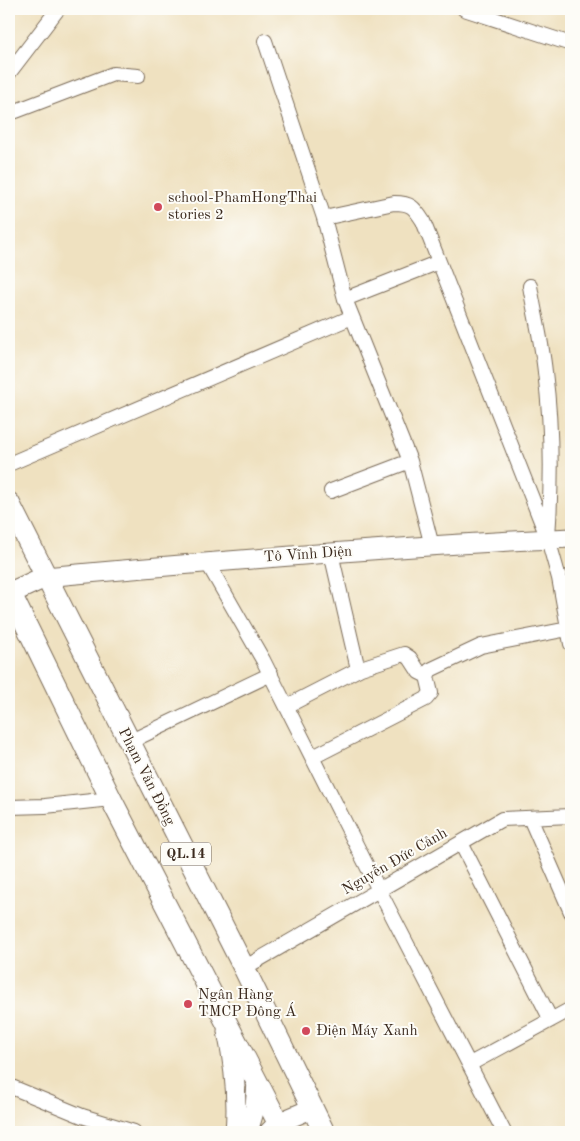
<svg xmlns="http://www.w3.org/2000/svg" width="580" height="1141" viewBox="0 0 580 1141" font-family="'Old Standard TT',serif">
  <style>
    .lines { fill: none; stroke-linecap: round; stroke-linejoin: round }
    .street-casing { stroke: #7a6a57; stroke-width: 16 }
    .secondary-casing { stroke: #7a6a57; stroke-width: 21 }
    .primary-casing { stroke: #7a6a57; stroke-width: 23 }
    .street { stroke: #fff; stroke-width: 14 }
    .secondary { stroke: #fff; stroke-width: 19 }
    .primary { stroke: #fff; stroke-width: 21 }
    .poi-dot { fill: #d1495b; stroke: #fdfcf7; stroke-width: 2 }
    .labels { text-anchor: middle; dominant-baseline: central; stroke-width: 4; stroke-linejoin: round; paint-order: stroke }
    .shield { fill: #fdfcf7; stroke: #75695f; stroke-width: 1 }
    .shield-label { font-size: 14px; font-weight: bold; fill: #3b2a1e }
    .poi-label { font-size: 15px; fill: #3b2a1e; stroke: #fdfcf7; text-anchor: start }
    .street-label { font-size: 15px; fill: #3b2a1e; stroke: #fdfcf7 }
  </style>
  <rect width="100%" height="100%" fill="#fdfcf7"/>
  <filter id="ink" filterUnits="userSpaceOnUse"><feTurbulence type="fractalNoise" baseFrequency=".02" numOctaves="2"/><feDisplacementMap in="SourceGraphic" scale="10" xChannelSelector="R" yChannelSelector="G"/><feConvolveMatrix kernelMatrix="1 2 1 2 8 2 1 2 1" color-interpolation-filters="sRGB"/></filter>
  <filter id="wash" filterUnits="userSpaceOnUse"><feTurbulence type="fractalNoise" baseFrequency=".0096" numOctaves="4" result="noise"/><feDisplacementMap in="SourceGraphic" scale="20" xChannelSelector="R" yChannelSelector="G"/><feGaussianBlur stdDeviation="1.12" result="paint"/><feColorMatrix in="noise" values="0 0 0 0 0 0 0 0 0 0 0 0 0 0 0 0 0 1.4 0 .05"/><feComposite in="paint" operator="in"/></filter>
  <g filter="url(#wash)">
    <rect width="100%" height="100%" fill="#efe1c0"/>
  </g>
  <g filter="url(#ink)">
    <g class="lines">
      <g class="street-casing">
        <path id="street" d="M464,9L571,44
          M265,41L324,218L345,299L410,461L432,546
          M9,73L58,9
          M9,112L16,111L113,74L138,76
          M324,218L394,203C411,203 414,207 423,221L548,539L559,578L571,644
          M530,286C535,315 542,343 545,372C552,426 552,482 548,536
          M345,299L439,262
          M9,464L352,317
          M331,491L410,461
          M331,553L357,665L361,668L367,666L404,654L410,658L419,672L427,676
          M207,562L263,660L379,890L504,1132
          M287,706L361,668
          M129,742L271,674
          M313,757L426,699L431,693L427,676L430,670L481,646L568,629
          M9,807L45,806L111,799
          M530,818L571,912
          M461,843L551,1020
          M244,968L502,819L571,816
          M470,1064L571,1009
          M9,1086L82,1116L134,1132"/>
      </g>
      <g class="secondary-casing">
        <path id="secondary" d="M45,577C220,561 396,546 571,538
          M227,1031C234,1064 238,1098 235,1132
          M248,1132L255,1108L257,1082
          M269,1132L278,1123L313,1108"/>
      </g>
      <g class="primary-casing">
        <path id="primary" d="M9,503L244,968L324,1132
          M9,590L111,799L283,1132
          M10,593L45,577"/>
      </g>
      <use href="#street" class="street"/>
      <use href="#secondary" class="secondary"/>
      <use href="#primary" class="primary"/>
    </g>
  </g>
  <g class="poi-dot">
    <circle cx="158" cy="207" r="5"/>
    <circle cx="188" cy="1004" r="5"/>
    <circle cx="306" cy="1031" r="5"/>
  </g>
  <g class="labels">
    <rect class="shield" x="161" y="842.5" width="50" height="23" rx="4"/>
    <g class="shield-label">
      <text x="186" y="854">QL.14</text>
    </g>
    <g class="poi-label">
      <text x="168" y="198">school-PhamHongThai<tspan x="168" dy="17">stories 2</tspan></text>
      <text x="198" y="995">Ngân Hàng<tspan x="198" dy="17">TMCP Đông Á</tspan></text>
      <text x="316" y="1031">Điện Máy Xanh</text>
    </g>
    <g class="street-label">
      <text transform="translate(308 555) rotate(-4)">Tô Vĩnh Diện</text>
      <text transform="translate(146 777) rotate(63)">Phạm Văn Đồng</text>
      <text transform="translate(395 862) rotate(-30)">Nguyễn Đức Cảnh</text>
    </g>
  </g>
  <rect width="580" height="1141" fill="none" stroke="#fdfcf7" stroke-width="30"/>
</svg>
